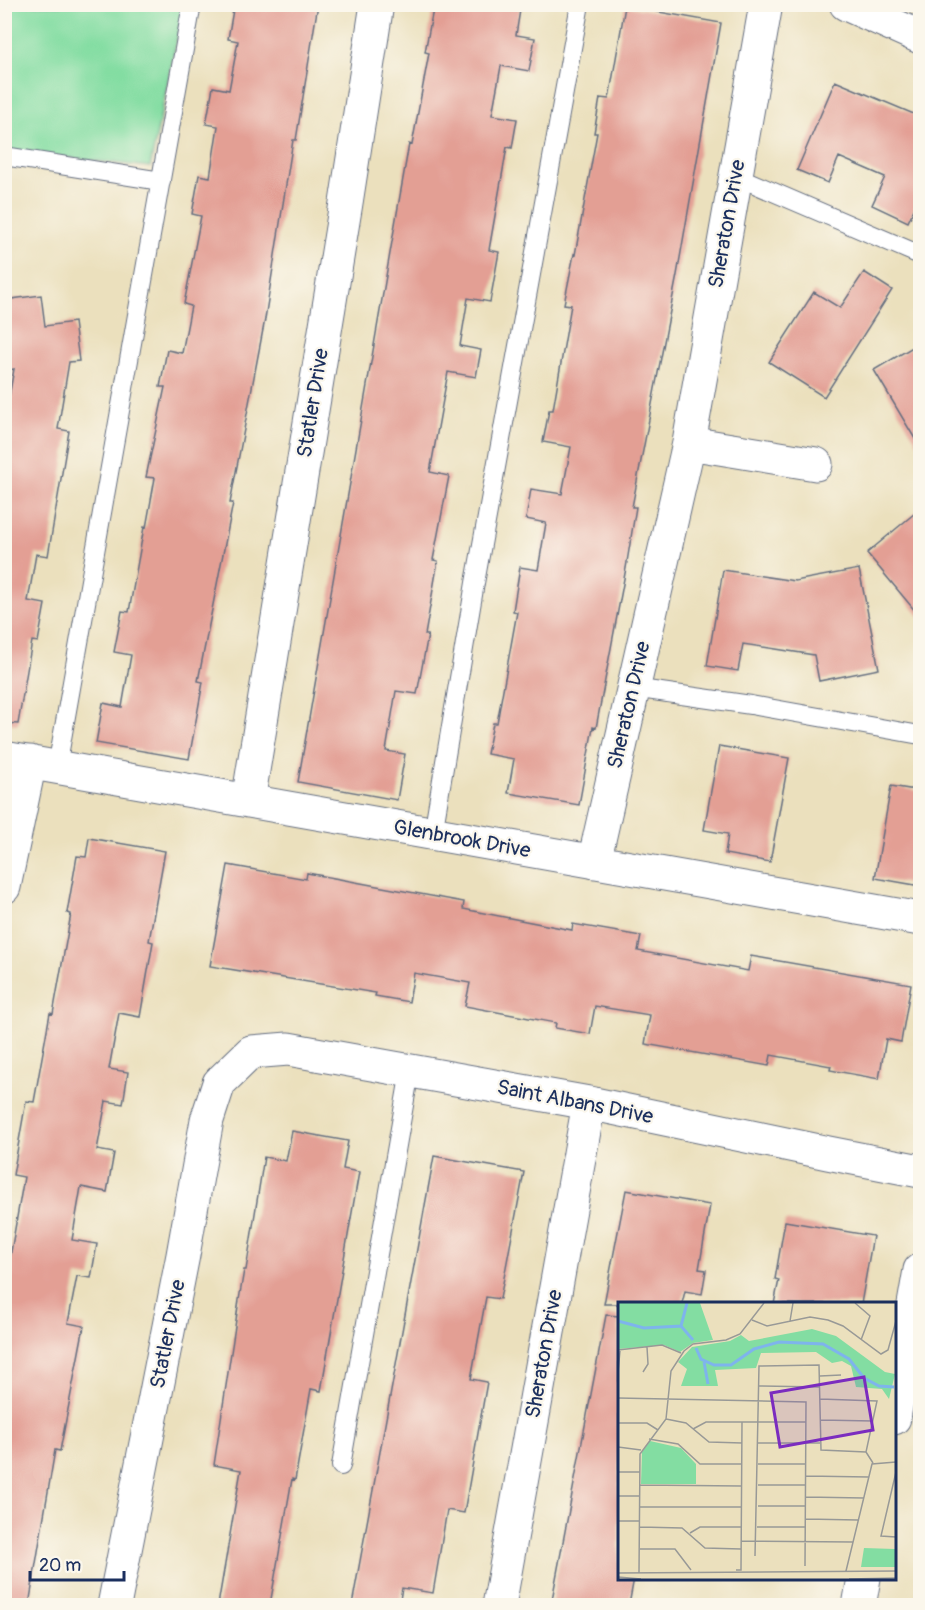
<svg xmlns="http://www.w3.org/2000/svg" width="925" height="1610" viewBox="0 0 925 1610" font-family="Pangolin,sans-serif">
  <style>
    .green { fill: #83dda2; stroke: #4f8680; stroke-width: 1.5 }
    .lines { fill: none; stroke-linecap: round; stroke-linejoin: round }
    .stream { stroke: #7eb4ec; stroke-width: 9 }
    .building { fill: #e39f94 }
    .service-casing { stroke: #646d7f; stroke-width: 20 }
    .minor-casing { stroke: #646d7f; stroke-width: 35 }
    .service { stroke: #fff; stroke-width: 18 }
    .minor { stroke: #fff; stroke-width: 33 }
    .labels { text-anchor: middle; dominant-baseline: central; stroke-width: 4.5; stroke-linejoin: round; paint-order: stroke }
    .street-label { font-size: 21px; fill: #1b2f5e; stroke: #fbf7ec }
    .inset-river { fill: none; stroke: #7eb4ec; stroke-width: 3 }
    .inset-road { fill: none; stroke: #989997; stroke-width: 1.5 }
    .view { fill: #7b2cbf; fill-opacity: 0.15; stroke: #7b2cbf; stroke-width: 3 }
    .inset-edge { fill: none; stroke: #1b2f5e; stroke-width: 3 }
  </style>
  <rect width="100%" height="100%" fill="#fbf7ec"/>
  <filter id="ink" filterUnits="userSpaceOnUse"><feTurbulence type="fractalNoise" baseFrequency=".0167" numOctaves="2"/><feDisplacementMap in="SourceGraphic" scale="12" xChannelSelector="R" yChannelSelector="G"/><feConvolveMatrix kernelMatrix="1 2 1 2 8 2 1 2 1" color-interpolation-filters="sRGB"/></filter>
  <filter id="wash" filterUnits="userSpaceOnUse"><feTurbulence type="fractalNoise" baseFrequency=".008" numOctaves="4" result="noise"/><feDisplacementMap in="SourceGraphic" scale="24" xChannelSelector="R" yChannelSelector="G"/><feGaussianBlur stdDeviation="1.35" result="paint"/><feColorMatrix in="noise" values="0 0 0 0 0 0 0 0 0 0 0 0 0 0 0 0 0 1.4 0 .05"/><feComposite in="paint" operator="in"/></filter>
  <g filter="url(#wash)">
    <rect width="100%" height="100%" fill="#ebe0bd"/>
    <path class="green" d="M5,5H184L150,167L5,151Z"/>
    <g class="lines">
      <path class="stream" d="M4,6L6,4"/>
    </g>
    <g id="blocks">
      <path class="building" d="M234,4H318L296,140H293L265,319L230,503H233L198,681L203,682L189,759L96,743L103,703L122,707L131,655L114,652L122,611L129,612L144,527L146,528L155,478L146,477L165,387H160L167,350L182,353L191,306L184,304L201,216L192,214L199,175L210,177L218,126L206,124L213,87L229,90L238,41L228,39Z
        M434,4H521L516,35L535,38L529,71L501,66L492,115L517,119L512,148L507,147L489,250L499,252L490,302L468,298L460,346L481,350L476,377L448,372L430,472L449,476L433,560L438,561L425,635H428L417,694L396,691L386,751L405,754L397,800L298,782L409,144L412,145L429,53L425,52Z
        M625,6L721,23L677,275L632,507H636L626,568L596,728L593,727L579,805L508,793L514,759L487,754L493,723H497L517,612L513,611L520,567L538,570L546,523L526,519L531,489L562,494L571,447L543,442L549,410H553L571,305L564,304L574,254L575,255L597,133H594L600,98L609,99Z
        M835,81L921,117V194L908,222L872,205L885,177L839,157L828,183L797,170Z
        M864,272L892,290L824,397L769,362L814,292L840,308Z
        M41,295L45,326L74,322L79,361L69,362L58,429L69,431L48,556L36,554L28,601L45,604L38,642L32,641L18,724L4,723V425L14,369L4,371V300Z
        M921,342V449L874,370Z
        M921,508V618L867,553Z
        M859,569L879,669L819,681L814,655L743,644L738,671L707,666L723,570L795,581Z
        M719,746L789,758L770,862L725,854L728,834L704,830Z
        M891,786L921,791V886L875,878Z
        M89,838L165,851L149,941L153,942L140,1017L119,1013L109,1069L128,1072L123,1104L106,1101L97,1150L114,1153L107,1192L81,1187L72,1240L97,1244L91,1278L77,1276L68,1323L84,1326L60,1451L55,1450L29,1605H4V1274L7,1275L24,1177L13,1175L26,1101L34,1102L50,1013L53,1014L71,914L67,913L77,856L86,857Z
        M228,865L306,879L307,873L366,884L464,902L463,909L572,930L573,924L641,936L638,951L748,971L751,956L911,984L901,1042L886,1039L879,1079L830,1070L831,1066L771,1055L769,1066L645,1044L650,1015L595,1006L590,1034L555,1028L556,1023L465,1006L470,983L414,973L409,1002L375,996L376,993L210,966Z
        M292,1131L348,1141L343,1169L359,1172L321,1391L311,1389L295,1480L292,1479L270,1605H218L241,1470L214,1465L239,1300L244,1270H246L264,1157L286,1161Z
        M434,1156L524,1172L500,1299L486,1297L471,1379L487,1382L464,1513L447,1510L433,1593L402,1588L399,1605H352Z
        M626,1190L710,1205L699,1269L706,1270L702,1294L685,1291L682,1304H604Z
        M785,1221L873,1236L861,1304H774L779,1280L775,1279Z
        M606,1315L619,1316V1578H634L629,1605H551Z"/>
    </g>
  </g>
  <g filter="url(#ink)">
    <use href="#blocks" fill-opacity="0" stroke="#646d7f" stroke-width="1.5"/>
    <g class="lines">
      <g class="service-casing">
        <path id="service" d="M4,156L161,181
          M736,176L920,255
          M633,688L751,705L920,735
          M57,767L192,4
          M433,833L475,583L580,4
          M341,1466L410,1071"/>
      </g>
      <g class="minor-casing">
        <path id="minor" d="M846,4L920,37
          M689,443L816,464
          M4,758L920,919
          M248,801L346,203L377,4
          M594,862L689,443L766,4
          M4,887L30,762
          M894,1418L920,1270
          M114,1606L183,1255L207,1120L219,1083L251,1052L288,1049L589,1103L828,1153L920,1171
          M499,1606L589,1103
          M859,1606L864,1578"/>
      </g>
      <use href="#service" class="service"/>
      <use href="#minor" class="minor"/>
    </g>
  </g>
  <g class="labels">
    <g class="street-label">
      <text transform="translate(727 224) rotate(-80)">Sheraton Drive</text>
      <text transform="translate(313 403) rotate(-81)">Statler Drive</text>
      <text transform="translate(629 705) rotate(-77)">Sheraton Drive</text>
      <text transform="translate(462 839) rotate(10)">Glenbrook Drive</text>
      <text transform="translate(575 1102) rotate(11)">Saint Albans Drive</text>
      <text transform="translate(168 1334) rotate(-79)">Statler Drive</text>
      <text transform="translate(544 1354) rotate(-80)">Sheraton Drive</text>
    </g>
  </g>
  <g transform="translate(618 1302)">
    <rect width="278" height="278" fill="#ebe0bd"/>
    <path d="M0,1H82L95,38L75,41L62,50L46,43L0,47ZM194,27L218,34L267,70L277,72L271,97L264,87L238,85L233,64L224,59L214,61L198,50L143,51L138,66L97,68L100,84H63L69,67L60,60L74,45L112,39L123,33L131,39ZM32,139L63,146L78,162V182H23L24,150ZM246,246L277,247V265H243Z" fill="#83dda2"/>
    <path class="inset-river" d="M0,19L26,26L63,24L69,1M63,24L75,38M78,46L83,57L96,63H113L136,47L161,40L205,42L231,57L246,76L261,84L276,85M86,60L90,82"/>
    <path class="inset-road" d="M237,1L252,14L243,38M134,18L149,24L192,15L210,18L225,24L263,52L270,48L278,19M172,19L175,1M0,48L44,43L63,51M0,70L2,49M25,70L30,62L29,45M202,74L223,73M140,84L202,85M0,96L188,100L187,264M202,97L259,99L248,150L255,161M48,117L68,121L91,140L124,141M202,118L255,119M0,121H29L40,128M75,127L88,120H188M31,137L60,142L82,162H123M140,141H202M0,145L23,148M140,162H188M0,170H22M278,170L263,234L278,235M188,174L251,175M22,183L123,184M140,183H188M0,194H22M187,195L246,196M140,204H187M22,205H123M187,217L240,218M0,219H22M22,225L64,226L87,246L123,247M139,225H187M72,231L82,225H123M123,239L235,240M22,247H57L73,268M137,254L141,64L201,63L203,148L248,150M118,268H123L124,120M228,269L254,162L278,160M0,271L278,269M21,271L22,152L48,117L53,69L66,49L75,42L108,38L122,32L146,1M0,275L23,277M231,277L278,276"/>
    <path class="view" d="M246,75L255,128L162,145L153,91Z"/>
    <rect width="278" height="278" class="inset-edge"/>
  </g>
  <rect width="925" height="1610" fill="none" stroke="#fbf7ec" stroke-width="24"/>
  <path d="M30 1571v9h94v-9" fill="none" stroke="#1b2f5e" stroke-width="3"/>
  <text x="39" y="1571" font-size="18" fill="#1b2f5e" stroke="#fbf7ec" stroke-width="4.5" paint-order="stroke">20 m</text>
</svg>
